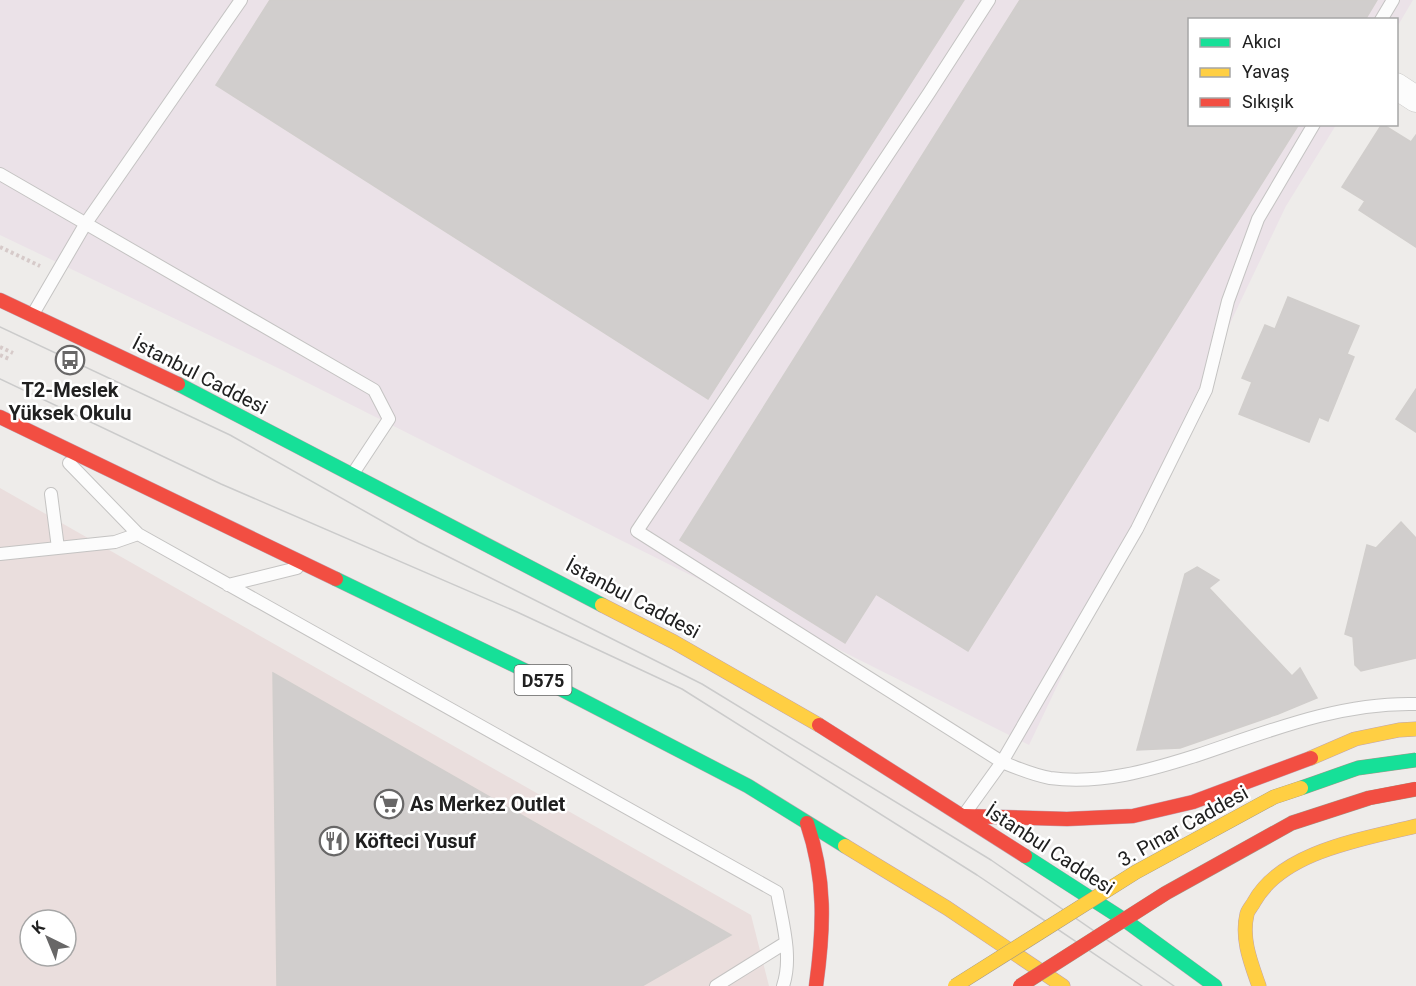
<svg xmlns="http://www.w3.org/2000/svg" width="1416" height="986" viewBox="0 0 1416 986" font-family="Roboto,sans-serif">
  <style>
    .commercial { fill: #eadedd; fill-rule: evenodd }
    .industrial { fill: #ebe2e8 }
    .building { fill: #d1cecd; stroke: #d1cecc; stroke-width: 1.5 }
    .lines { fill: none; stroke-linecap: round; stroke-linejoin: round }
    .lane-casing { stroke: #c4c3c2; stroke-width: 14 }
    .street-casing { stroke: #c4c3c2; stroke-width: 27 }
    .fast-casing { stroke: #c0a3af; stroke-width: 15 }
    .slow-casing { stroke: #c0a3af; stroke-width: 15 }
    .jam-casing { stroke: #c0a3af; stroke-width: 15 }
    .path { stroke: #d6cac9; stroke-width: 4; stroke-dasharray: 3 3; stroke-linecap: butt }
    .lane { stroke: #fcfcfc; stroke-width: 12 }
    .street { stroke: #fcfcfc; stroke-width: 26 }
    .fast { stroke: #16e098; stroke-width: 14 }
    .slow { stroke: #ffcf43; stroke-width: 14 }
    .jam { stroke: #f24e42; stroke-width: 14 }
    .tram { stroke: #cbcbcb; stroke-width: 1.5 }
    .fast-bridge-casing { stroke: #a29789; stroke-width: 15; stroke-linecap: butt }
    .slow-bridge-casing { stroke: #a29789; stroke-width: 15; stroke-linecap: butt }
    .jam-bridge-casing { stroke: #a29789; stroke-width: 15; stroke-linecap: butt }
    .fast-bridge { stroke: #16e098; stroke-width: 14 }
    .slow-bridge { stroke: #ffcf43; stroke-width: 14 }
    .jam-bridge { stroke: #f24e42; stroke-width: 14 }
    .labels { text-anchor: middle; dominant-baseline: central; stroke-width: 5; stroke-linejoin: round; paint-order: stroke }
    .shield { fill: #fff; stroke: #636363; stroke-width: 1.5 }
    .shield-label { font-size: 18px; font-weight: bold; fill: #202020 }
    .street-label { font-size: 20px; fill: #202020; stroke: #fff }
    .poi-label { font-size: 20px; font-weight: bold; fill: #202020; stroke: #fff; text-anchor: start }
  </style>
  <rect width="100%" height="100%" fill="#eeecea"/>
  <path class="commercial" d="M0,488L751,915L769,986H0ZM30,920H66V956H30Z"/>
  <path class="industrial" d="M0,0H1413L1397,27L1396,20H1190V124L1336,125L1286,206L1029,745L282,370L0,235Z"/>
  <path class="building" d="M270,0H964L708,399L216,85Z
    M1020,0H1377L1365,20H1190V124H1299L968,651L876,594L845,643L680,540Z
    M1382,124L1411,142L1416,135V247L1359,210L1365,201L1342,187Z
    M1288,297L1359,326L1347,354L1354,357L1328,421L1319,417L1309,442L1239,414L1252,382L1242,378L1265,325L1275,329Z
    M1416,389V432L1396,419Z
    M1401,522L1416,538V658L1361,671L1355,665L1353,637L1345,634L1367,545L1376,548Z
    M1197,567L1219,580L1209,588L1292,676L1300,668L1317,698L1278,714L1180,748L1137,750L1185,574Z
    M273,673L731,935L642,986H277Z"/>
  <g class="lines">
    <g class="lane-casing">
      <path id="lane" d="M989,0L929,93L637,531L1002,762C1017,768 1033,775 1050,778C1100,785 1151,770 1198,755C1269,731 1340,702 1416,704
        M1381,20L1393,0
        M0,174L374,390L389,419L354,472
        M33,314L86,223L241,0
        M69,463L138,534L777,892C782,921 793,957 783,986
        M51,494L58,548
        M0,554L115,542L138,534
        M228,585L297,568
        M966,812L1002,762L1137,529L1206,390L1228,301L1258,219L1314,124
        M716,986L785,943"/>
    </g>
    <g class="street-casing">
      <path id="street" d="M1396,86L1416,99"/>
    </g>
    <g class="fast-casing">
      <path id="fast" d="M178,384L602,605
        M336,579L526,671L748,786L845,846
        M1025,856L1126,921L1215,986"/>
    </g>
    <g class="slow-casing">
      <path id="slow" d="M602,605L674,642L819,725
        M1311,758L1355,739L1399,730L1416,729
        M845,846L947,908L1063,986
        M1259,986C1251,963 1241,939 1247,914C1248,910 1252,906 1254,902C1282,851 1364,839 1416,826"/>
    </g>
    <g class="jam-casing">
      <path id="jam" d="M0,300L178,384
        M0,417L336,579
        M819,725L1025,856
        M964,816L1067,819L1133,816L1193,802L1311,758
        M807,823C826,879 824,928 816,986"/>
    </g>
    <path class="path" d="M0,247L40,266
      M0,347L13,353
      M0,355L9,359"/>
    <use href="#lane" class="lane"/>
    <use href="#street" class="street"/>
    <use href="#fast" class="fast"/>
    <use href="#slow" class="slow"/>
    <use href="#jam" class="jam"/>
    <path class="tram" d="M0,327L230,435L419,542L702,684L991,860L1174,986
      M0,379L221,484L517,612L682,689L977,875L1142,986"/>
    <g class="fast-bridge-casing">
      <path id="fast-bridge" d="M1301,788L1358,768L1416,760"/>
    </g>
    <g class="slow-bridge-casing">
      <path id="slow-bridge" d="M955,986L1136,872L1274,797L1301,788"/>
    </g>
    <g class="jam-bridge-casing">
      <path id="jam-bridge" d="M1020,986L1166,893L1292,823L1369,798L1416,789"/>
    </g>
    <use href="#fast-bridge" class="fast-bridge"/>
    <use href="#slow-bridge" class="slow-bridge"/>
    <use href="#jam-bridge" class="jam-bridge"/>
  </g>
  <defs>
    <g id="bus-ring" transform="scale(1.5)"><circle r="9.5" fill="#fff" stroke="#686767" stroke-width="1.5"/><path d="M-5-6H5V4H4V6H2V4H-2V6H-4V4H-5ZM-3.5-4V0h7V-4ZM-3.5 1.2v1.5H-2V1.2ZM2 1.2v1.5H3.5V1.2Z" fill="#686767"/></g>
    <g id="supermarket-ring" transform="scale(1.5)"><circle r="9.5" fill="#fff" stroke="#686767" stroke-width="1.5"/><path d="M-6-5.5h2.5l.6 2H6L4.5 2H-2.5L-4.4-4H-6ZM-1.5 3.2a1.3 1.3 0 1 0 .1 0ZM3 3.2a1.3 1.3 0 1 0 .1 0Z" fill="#686767"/></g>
    <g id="restaurant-ring" transform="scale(1.5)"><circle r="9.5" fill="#fff" stroke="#686767" stroke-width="1.5"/><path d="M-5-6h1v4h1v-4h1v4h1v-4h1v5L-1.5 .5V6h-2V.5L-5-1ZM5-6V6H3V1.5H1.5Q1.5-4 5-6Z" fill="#686767"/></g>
  </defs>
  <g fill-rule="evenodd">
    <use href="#bus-ring" x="70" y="360"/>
    <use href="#supermarket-ring" x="389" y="804"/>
    <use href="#restaurant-ring" x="334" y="841"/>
  </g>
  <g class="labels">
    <rect class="shield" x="514.5" y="665" width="57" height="30" rx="4.5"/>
    <g class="shield-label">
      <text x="543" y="680">D575</text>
    </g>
    <g class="street-label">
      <text transform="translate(200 375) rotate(27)">İstanbul Caddesi</text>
      <text transform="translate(633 598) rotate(28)">İstanbul Caddesi</text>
      <text transform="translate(1183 826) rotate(-29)">3. Pınar Caddesi</text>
      <text transform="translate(1050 849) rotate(33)">İstanbul Caddesi</text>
    </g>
    <g class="poi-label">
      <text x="70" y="390" text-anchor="middle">T2-Meslek<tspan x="70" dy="23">Yüksek Okulu</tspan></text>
      <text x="410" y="804">As Merkez Outlet</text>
      <text x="355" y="841">Köfteci Yusuf</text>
    </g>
  </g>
  <rect x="1188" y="18" width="210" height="108" fill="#ffffff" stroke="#a6a6a6" stroke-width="1.5"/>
  <rect x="1200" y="38" width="30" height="9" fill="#16e098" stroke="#a6a6a6" stroke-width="1.5"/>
  <text x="1242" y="48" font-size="18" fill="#202020">Akıcı</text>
  <rect x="1200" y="68" width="30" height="9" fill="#ffcf43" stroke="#a6a6a6" stroke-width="1.5"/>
  <text x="1242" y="78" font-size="18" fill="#202020">Yavaş</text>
  <rect x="1200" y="98" width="30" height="9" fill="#f24e42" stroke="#a6a6a6" stroke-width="1.5"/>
  <text x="1242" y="108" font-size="18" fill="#202020">Sıkışık</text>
  <g transform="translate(48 938) rotate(317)"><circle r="28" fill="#ffffff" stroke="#a6a6a6" stroke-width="1.5"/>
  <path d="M0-4.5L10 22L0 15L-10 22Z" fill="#686767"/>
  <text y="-9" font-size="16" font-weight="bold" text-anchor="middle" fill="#202020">K</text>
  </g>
</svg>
